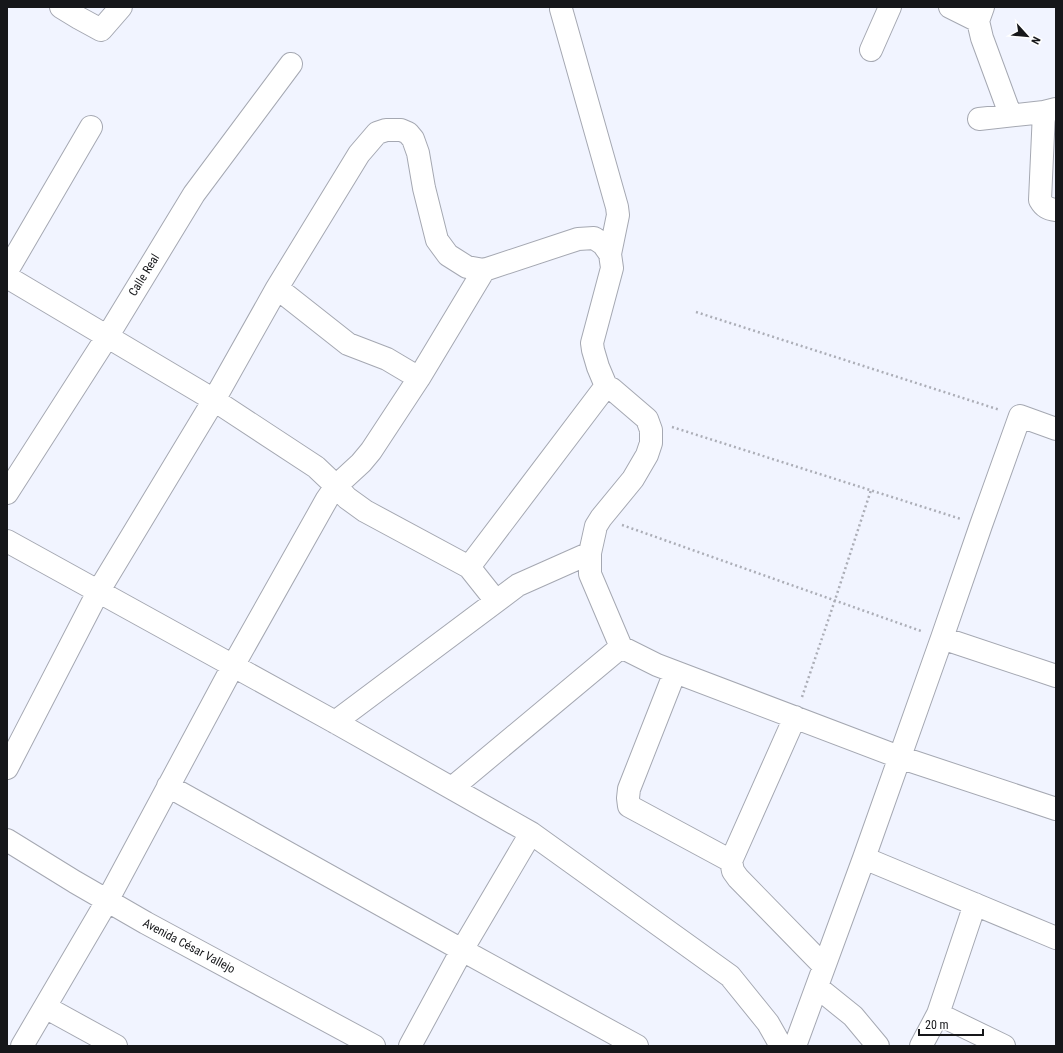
<svg xmlns="http://www.w3.org/2000/svg" width="1063" height="1053" viewBox="0 0 1063 1053" font-family="'Roboto Condensed',sans-serif">
  <style>
    .lines { fill: none; stroke-linecap: round; stroke-linejoin: round }
    .minor-casing { stroke: #a5a8b2; stroke-width: 24 }
    .path { stroke: #acaeb7; stroke-width: 2.5; stroke-dasharray: 2 3; stroke-linecap: butt }
    .minor { stroke: #fff; stroke-width: 22 }
    .labels { text-anchor: middle; dominant-baseline: central; stroke-width: 4; stroke-linejoin: round; paint-order: stroke }
    .street-label { font-size: 12px; fill: #16171a; stroke: #fff }
  </style>
  <rect width="100%" height="100%" fill="#f1f4ff"/>
  <g class="lines">
    <g class="minor-casing">
      <path id="minor" d="M61,7L79,18L101,30L121,7
        M950,7L978,21
        M983,7L978,21L982,38L1010,114
        M561,9L617,207L618,215L610,254
        M871,50L890,7
        M1044,112L1040,200C1044,207 1048,209 1056,210
        M979,119L1044,112L1056,109
        M7,271L91,127
        M7,277L214,400L316,467L336,486L347,498L365,511L469,567L496,601
        M277,288L348,344L387,359L419,378
        M7,493L107,337L194,194L291,64
        M7,541L335,722L531,833L730,976L768,1023L781,1046
        M469,567L606,386
        M942,638L1056,676
        M675,672L629,789L628,798L629,806L731,861
        M795,717L731,861L733,871L738,878L824,966
        M335,722L518,585L590,553
        M7,768L98,592L214,400L277,288L359,154L377,133L386,130H401L408,133L413,139L418,153L424,188L437,240L448,255L467,267L484,270L578,239L594,238L603,244L610,254L612,268L592,343L593,350L598,367L606,386L612,389L647,419L651,430V443L647,455L633,479L601,518L596,526L590,553V574L621,647L657,665L899,757L1056,809
        M168,786L462,950L637,1046
        M452,788L621,647
        M7,840L75,882L146,923L374,1046
        M864,858L1056,938
        M817,987L853,1016L878,1046
        M45,1007L116,1046
        M938,1014L1004,1046
        M22,1046L107,901L233,666L327,499L336,486L361,463L371,451L419,378L484,270
        M410,1046L462,950L531,833
        M795,1046L864,858L942,638L981,525L1020,416L1056,429
        M921,1046L938,1014L975,904"/>
    </g>
    <path class="path" d="M696,312L1000,410
      M672,427L961,519
      M622,525L921,631
      M802,697L835,600L871,490"/>
    <use href="#minor" class="minor"/>
  </g>
  <g class="labels">
    <g class="street-label">
      <text transform="translate(144 275) rotate(-58)">Calle Real</text>
      <text transform="translate(189 946) rotate(28)">Avenida César Vallejo</text>
    </g>
  </g>
  <rect width="1063" height="1053" fill="none" stroke="#16171a" stroke-width="16"/>
  <g transform="translate(1027 36) rotate(117)" stroke="#ffffff" stroke-width="3" paint-order="stroke">
  <path d="M0-3L7 15L0 10L-7 15Z" fill="#16171a"/>
  <text y="-6" font-size="11" font-weight="bold" text-anchor="middle" fill="#16171a">N</text>
  </g>
  <path d="M919 1029v6h64v-6" fill="none" stroke="#16171a" stroke-width="2"/>
  <text x="925" y="1029" font-size="12" fill="#16171a" stroke="#ffffff" stroke-width="3" paint-order="stroke">20 m</text>
</svg>
